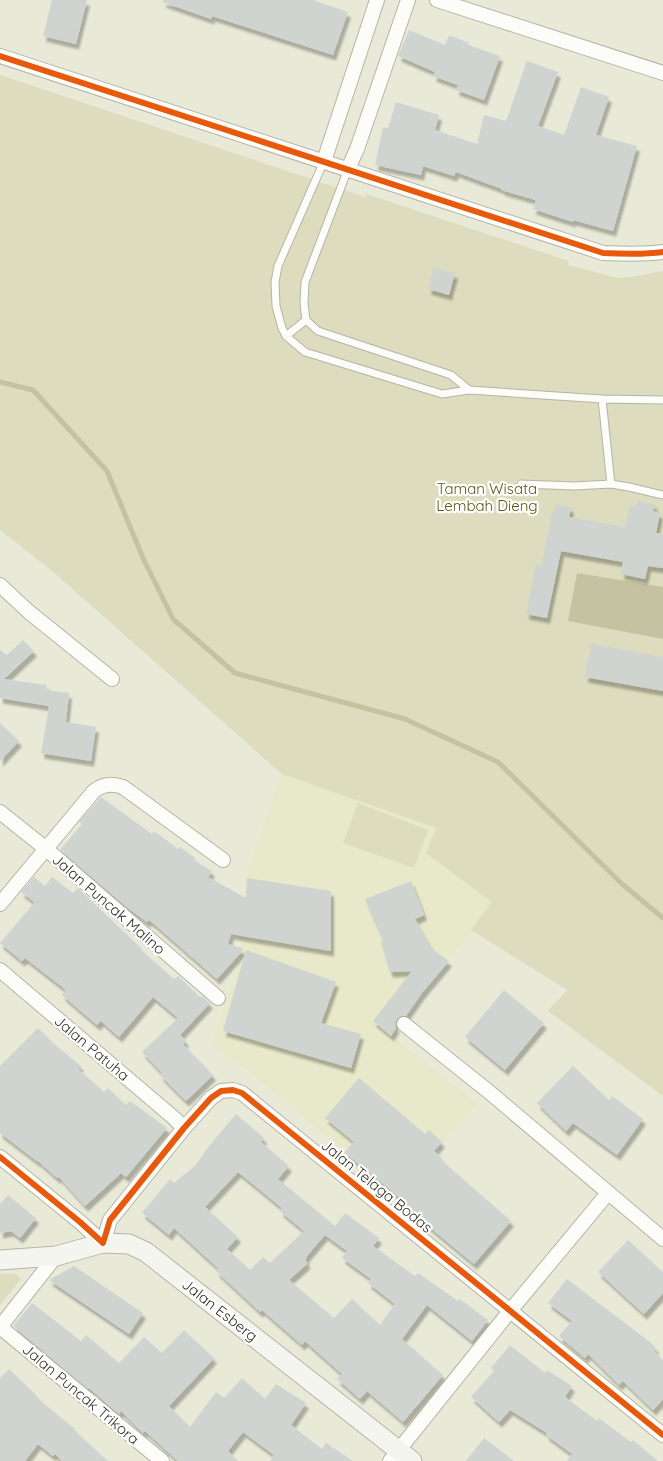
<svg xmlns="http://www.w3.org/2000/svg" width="663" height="1461" viewBox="0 0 663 1461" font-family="Quicksand,sans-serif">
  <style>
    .built { fill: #e8e8ca }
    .green { fill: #dddcbe }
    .water { fill: #c4c2a0 }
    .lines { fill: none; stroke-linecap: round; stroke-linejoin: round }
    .stream { stroke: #c4c2a0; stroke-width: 5 }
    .building { fill: #cfd4d0; fill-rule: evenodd; filter: url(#shadow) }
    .lane-casing { stroke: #b4b4a7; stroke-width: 9 }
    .street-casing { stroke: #b4b4a7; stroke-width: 16 }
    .secondary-casing { stroke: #b4b4a7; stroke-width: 21 }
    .lane { stroke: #fcfcf9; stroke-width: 7 }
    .street { stroke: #fcfcf9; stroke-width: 14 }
    .secondary { stroke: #f5f5f0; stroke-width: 19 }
    .cycleway-casing { stroke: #fff; stroke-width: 9 }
    .cycleway { stroke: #e8590c; stroke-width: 6 }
    .labels { text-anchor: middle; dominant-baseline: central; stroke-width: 4.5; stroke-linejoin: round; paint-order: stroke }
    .park-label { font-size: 15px; fill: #5c5811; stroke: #fff }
    .street-label { font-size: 15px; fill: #323125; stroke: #fff }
  </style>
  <defs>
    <filter id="shadow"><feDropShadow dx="3" dy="5.5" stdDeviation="1" flood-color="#0004"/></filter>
  </defs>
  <rect width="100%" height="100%" fill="#e9e9d8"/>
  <path class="built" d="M282,774L437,828L426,853L493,902L391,1036L478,1104L434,1151L441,1157L402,1199L241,1065L212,1045L240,960L246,875Z"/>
  <path class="green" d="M0,75L365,197L366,194L569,261L568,265L618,278L631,277L663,271V1096L548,1011L567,990L471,930L492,902L426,853L436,828L282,774L51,570L0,530Z
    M358,803L428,830L414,868L343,843Z
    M0,1274H16L21,1279L0,1305Z"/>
  <path class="water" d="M577,573L663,587V639L568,621Z"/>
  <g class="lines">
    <path class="stream" d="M0,382L33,390L107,471L143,558L173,619L235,673L405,719L498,762L621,883L663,918"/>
  </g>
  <path class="building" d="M52,0H87L76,44L43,36Z
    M163,0H313L348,12L333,55L212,16L211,19L163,2Z
    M409,30L445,45L449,35L469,43L468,45L500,56L484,100L456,90L458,85L433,76L435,72L398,56Z
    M527,61L558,72L538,126L564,135L581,87L609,97L596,135L637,146L613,231L573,220V222L533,209L536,200L501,190L502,189L456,172L454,176L423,166L421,175L375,165L383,127L388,128L396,102L439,115L435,130L477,144L484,115L506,121Z
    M434,268L455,273L449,295L428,289Z
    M638,501L655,504L653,511L660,513L656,533L663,534V568L648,566L645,579L621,574L623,562L561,551L547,618L526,614L536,564L542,565L552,512H554L556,504L571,507L569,517L625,527L630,506L635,508Z
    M23,640L34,651L4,679L47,685L46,690L69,693L66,722L96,727L91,761L41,753L49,706L0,698V650L7,655Z
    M591,644L663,657V691L585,677Z
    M0,723L19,741L0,761Z
    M101,797L152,834L154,831L178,849L180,847L195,858L194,860L212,871L208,877L246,898L247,878L331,891V951L231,934L228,944L244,949L217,979L154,924L149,920L147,922L128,908L60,850L82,824L79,822Z
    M34,877L45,886L52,877L73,893L78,888L142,949L141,950L174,979L178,976L200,997L202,996L210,1003L180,1035L186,1041L183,1044L213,1075L186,1101L160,1075L162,1073L142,1052L178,1018L153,997L119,1037L101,1021L97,1025L62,995L66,990L25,958L22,961L0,943L34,903L33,901L21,892Z
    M411,881L424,915L415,919L432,949L449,961L422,993L406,1016H401L397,1019L395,1023L396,1028L391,1036L373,1021L412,971L390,972L381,943L383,941L365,899Z
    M246,950L336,982L321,1023L361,1034L351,1068L223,1031Z
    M504,990L544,1023L505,1070L465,1037Z
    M38,1028L54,1044L81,1066L78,1069L104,1092L108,1088L126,1105L130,1101L167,1128L126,1177L121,1173L85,1206L59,1177L57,1178L38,1161V1162L0,1133V1066Z
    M573,1066L609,1100L612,1096L643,1119L617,1155L573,1123L566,1131L537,1103Z
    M359,1078L425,1134L429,1130L442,1142L434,1151L441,1157L440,1159L511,1221L474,1264L421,1220L423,1218L404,1203L405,1202L344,1152L354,1142L325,1118Z
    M236,1114L264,1138L261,1142L289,1166L278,1179L335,1226L345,1213L379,1238L373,1246L415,1276L418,1273L458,1301L460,1299L488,1320L472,1341L427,1305L402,1339L443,1375L403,1422L367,1391L360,1399L337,1379L342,1374L305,1341L302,1345L262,1310L260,1312L216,1271L219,1269L174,1228L169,1235L142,1213L170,1179L174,1183L195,1166L209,1146ZM238,1172L282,1208L280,1211L304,1231L270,1263L263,1257L250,1270L227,1249L238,1237L205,1207ZM325,1235L347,1251L342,1258L371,1279L368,1283L395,1304L380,1325L352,1299L334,1318L289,1280L308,1263L305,1260L307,1258L306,1257Z
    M8,1195L36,1218L20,1238L11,1231L0,1233V1204Z
    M628,1240L663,1272V1293L644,1314L598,1272Z
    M74,1266L143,1313L129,1334L49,1280Z
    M567,1279L650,1342L656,1348L654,1351L663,1360V1399L653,1410L623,1381L619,1385L588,1354L585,1358L559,1336L572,1321L548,1303Z
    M32,1303L81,1341L86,1335L119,1363L144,1337L162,1353L184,1330L214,1358L169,1406L190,1427L216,1392L224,1398L242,1378L265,1399L276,1384L306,1403L291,1425L322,1449L326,1443L353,1461H270L274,1455L243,1432L228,1451L238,1461H178L145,1431L143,1433L121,1411L119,1414L89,1388L88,1389L13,1326Z
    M510,1345L545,1373L547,1370L572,1386L565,1397L597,1421L599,1418L631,1442L633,1440L658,1461H567L572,1454L546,1435L547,1433L510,1410L499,1422L471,1397L494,1371L491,1368Z
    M9,1369L39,1398L38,1399L75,1429L74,1430L108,1461H62L55,1454L53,1456L38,1444L25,1461H0V1378Z
    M484,1438L514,1461H466Z"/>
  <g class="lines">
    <g class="lane-casing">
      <path id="lane" d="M324,161L278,266L275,282L276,306L282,328L286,336L305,352L442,394L469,390L602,399L663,400
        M348,169L305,282L304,303L306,320L318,331L451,375L469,390
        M286,336L306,320
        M602,399L611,484L629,487L663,495
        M521,484L574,486L611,484"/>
    </g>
    <g class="street-casing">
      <path id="street" d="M437,0L663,73
        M0,56L603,253C623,254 643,255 663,252
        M324,161L377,0
        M348,169L357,149L408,0
        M0,585L29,612L112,679
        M0,812L45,848L218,998
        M0,904L94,791C103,784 112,783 123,787L223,860
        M0,970L174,1118L184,1128
        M404,1024L488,1091L663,1239
        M0,1157L80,1222L103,1243L110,1220L184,1128L211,1098L221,1091L233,1090L242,1093L663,1435
        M0,1327L162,1461
        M0,1327L56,1256
        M390,1461L510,1311L608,1193"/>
    </g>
    <g class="secondary-casing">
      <path id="secondary" d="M0,1260L56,1256L103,1243L129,1244L146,1252L412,1461"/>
    </g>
    <use href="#lane" class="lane"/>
    <use href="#street" class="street"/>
    <use href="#secondary" class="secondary"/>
    <g class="cycleway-casing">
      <path id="cycleway" d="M0,56L603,253C623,254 643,255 663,252
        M0,1157L80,1222L103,1243L110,1220L184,1128L211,1098L221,1091L233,1090L242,1093L663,1435"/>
    </g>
    <use href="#cycleway" class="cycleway"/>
  </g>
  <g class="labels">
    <g class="park-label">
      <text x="487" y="488">Taman Wisata<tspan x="487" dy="17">Lembah Dieng</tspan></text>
    </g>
    <g class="street-label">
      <text transform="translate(109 904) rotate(41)">Jalan Puncak Malino</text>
      <text transform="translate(92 1048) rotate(40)">Jalan Patuha</text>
      <text transform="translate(377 1186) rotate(39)">Jalan Telaga Bodas</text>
      <text transform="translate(220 1310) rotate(38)">Jalan Esberg</text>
      <text transform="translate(81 1394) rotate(40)">Jalan Puncak Trikora</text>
    </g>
  </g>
</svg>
